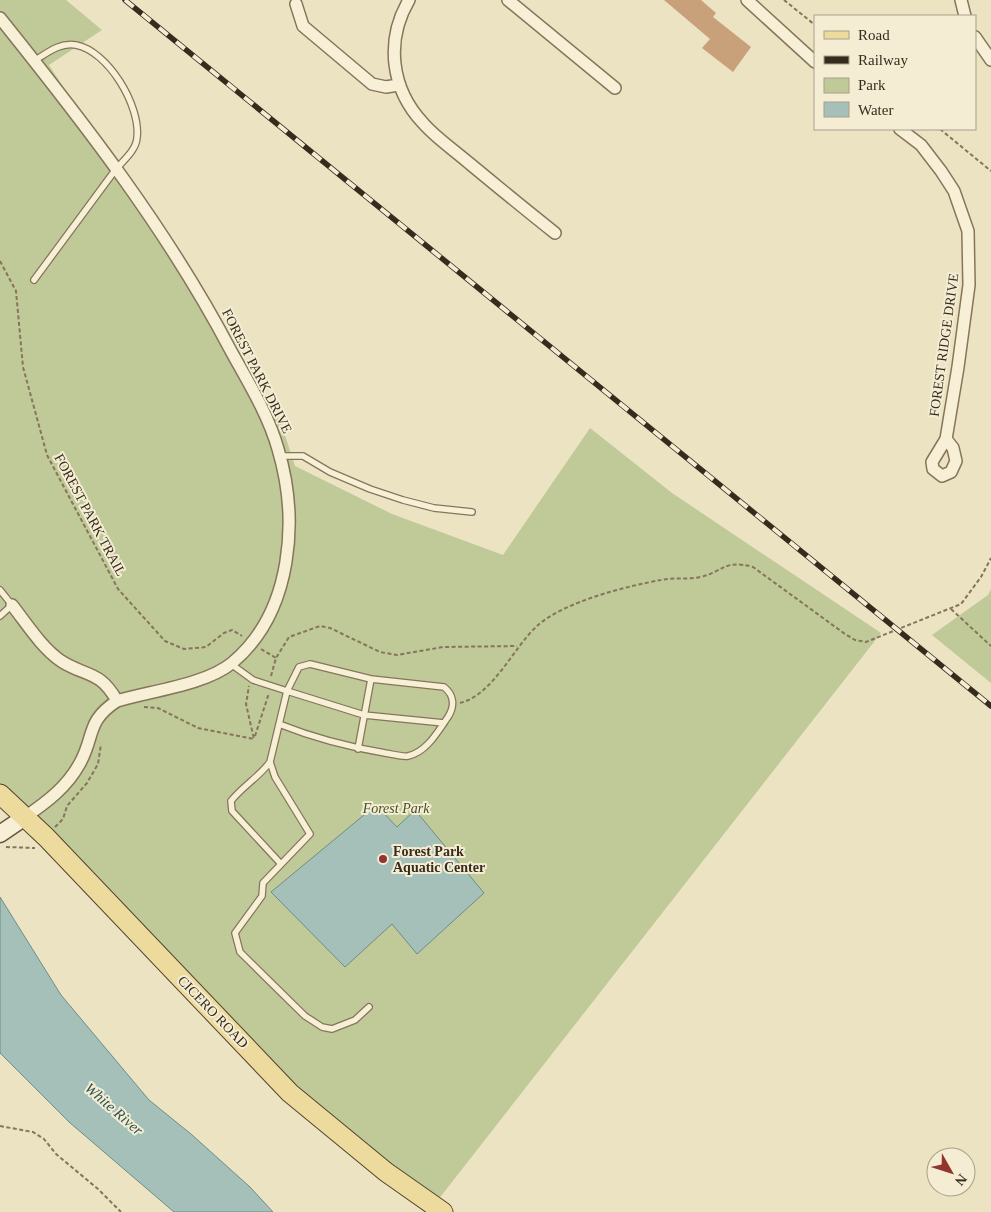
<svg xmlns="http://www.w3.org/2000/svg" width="991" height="1212" viewBox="0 0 991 1212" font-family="'Times New Roman',serif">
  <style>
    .green { fill: #c0c998 }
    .water { fill: #a5bfb9; stroke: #6d8d87 }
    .building { fill: #c8a17b }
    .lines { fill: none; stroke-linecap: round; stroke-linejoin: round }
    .service-casing { stroke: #85755b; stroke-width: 8 }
    .minor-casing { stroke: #85755b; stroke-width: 14 }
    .secondary-casing { stroke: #67563e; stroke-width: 19 }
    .primary-casing { stroke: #53432f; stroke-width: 21 }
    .path { stroke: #85755b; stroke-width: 2; stroke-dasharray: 4 2.5; stroke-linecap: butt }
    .service { stroke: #f7f0d6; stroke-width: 5.5 }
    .minor { stroke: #f7f0d6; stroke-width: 11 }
    .secondary { stroke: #f7f0d6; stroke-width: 16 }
    .primary { stroke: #eddb9d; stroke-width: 19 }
    .rail-casing { stroke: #362c1e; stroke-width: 5.5 }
    .rail { stroke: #f4edd3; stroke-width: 4; stroke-dasharray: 11; stroke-linecap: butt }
    .poi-dot { fill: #91352e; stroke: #f4edd3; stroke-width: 2 }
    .labels { text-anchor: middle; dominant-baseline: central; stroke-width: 4; stroke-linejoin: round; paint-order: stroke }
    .street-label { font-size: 14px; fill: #362c1e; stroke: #f4edd3 }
    .park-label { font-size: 14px; font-style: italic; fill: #435126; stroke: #f4edd3 }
    .poi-label { font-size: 14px; font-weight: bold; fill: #362c1e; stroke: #f4edd3; text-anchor: start }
    .water-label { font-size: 15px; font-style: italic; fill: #2e5455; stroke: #f4edd3 }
  </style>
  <rect width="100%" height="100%" fill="#ece3c3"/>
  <path class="green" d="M0,0H66L102,30L49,65L280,420L295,466L392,514L503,555L590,428L672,493L881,633L434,1205L290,1093L0,798Z
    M991,589V683L932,635L988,595Z"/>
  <path class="water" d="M376,805L397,827L415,810L484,893L417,954L392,924L345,967L271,892Z
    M0,897L61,995L149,1100L191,1134L250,1187L273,1212H174L69,1122L0,1053Z"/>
  <path class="building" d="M664,0H701L716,13L713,17L751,47L733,72L702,48L710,39Z"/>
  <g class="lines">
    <g class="service-casing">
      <path id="service" d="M34,280L116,169C124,160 136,150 137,138C141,106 108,51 76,45C60,42 47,53 34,61
        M280,456H303L330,472L370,489L403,500L434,508L472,512
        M0,590L12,605L0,616
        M231,664L253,680L287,691L270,762L275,777L310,834L263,883L262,896L235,933L240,952L305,1016L322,1027L332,1029L355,1020L369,1007
        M279,724C314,738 349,747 385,753C392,754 402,757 408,756C427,752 438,731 448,717C455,706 454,695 444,687L371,679L310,664L299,667L287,691L364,715L444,723
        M358,749L371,679
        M270,762C259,777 243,786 231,801L232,811L281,864"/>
    </g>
    <g class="minor-casing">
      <path id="minor" d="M409,0C385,41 391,89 423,123C436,138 454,150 469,163C498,187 526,210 555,233
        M508,0L615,88
        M747,0L815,62
        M961,0L965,16
        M296,4L303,26L372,84L386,87L398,85
        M0,18C85,124 168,231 231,351C248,382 268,414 278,449C299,519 293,612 232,663C205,685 150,691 117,701C86,721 95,736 80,763C67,787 47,802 25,817
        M975,37L991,60
        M900,129L921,145L941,171L954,191L968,231L969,285L958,367L946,439L932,462L933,469L942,476L951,472L956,461L953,448L946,439
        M12,605C27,624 41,647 61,661C86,677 100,670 117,701"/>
    </g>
    <g class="secondary-casing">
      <path id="secondary" d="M0,834L25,817"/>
    </g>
    <g class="primary-casing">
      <path id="primary" d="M0,794L46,837L290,1093L386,1172L443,1212"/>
    </g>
    <path class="path" d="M784,0L815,25
      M940,129L991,171
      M0,261L16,291L23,367L47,455L118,589L165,641L184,649L206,647L224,633L232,630L242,636
      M951,609L991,646
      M261,649L276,658
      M271,676L276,658L289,637L320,626L330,628L380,652L397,655L443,647L517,646
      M460,703C493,695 513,648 537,626C563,602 627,586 661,580C674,577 687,580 700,577C724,572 723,559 753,567L845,634L855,640L866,642L961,604L981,577L991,558
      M144,707L158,708L198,728L254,739L246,704L249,686
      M255,736L269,693
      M55,827L63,819L67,806L87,783L98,764L101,744
      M6,847L35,848
      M0,1126L33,1132L44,1139L56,1154L98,1189L121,1212"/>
    <use href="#service" class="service"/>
    <use href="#minor" class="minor"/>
    <use href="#secondary" class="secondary"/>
    <use href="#primary" class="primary"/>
    <g class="rail-casing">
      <path id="rail" d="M125,0L991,706"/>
    </g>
    <use href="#rail" class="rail"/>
  </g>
  <circle class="poi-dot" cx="383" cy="859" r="5"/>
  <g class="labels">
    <g class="street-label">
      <text transform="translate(944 345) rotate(-82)">FOREST RIDGE DRIVE</text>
      <text transform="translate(257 371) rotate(63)">FOREST PARK DRIVE</text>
      <text transform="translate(90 515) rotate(62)">FOREST PARK TRAIL</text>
      <text transform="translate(213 1012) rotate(46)">CICERO ROAD</text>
    </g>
    <g class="park-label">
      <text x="396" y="808">Forest Park</text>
    </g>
    <g class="poi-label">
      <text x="393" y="851">Forest Park<tspan x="393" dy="16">Aquatic Center</tspan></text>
    </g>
    <g class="water-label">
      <text transform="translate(114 1109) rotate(41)">White River</text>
    </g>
  </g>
  <rect x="814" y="15" width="162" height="115" fill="#f4edd3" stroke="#a8a08b"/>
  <rect x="824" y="31" width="25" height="8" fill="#eddb9d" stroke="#a8a08b"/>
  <text x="858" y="40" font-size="15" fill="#362c1e">Road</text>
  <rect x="824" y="56" width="25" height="8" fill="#362c1e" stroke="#a8a08b"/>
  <text x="858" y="65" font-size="15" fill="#362c1e">Railway</text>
  <rect x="824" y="78" width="25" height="15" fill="#c0c998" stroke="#a8a08b"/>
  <text x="858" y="90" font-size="15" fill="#362c1e">Park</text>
  <rect x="824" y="102" width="25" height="15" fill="#a5bfb9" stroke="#a8a08b"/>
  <text x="858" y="115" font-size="15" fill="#362c1e">Water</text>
  <g transform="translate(951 1172) rotate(129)"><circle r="24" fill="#f4edd3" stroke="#a8a08b"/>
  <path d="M0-4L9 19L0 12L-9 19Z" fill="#91352e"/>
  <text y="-8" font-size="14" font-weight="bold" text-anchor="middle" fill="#362c1e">N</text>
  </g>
</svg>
